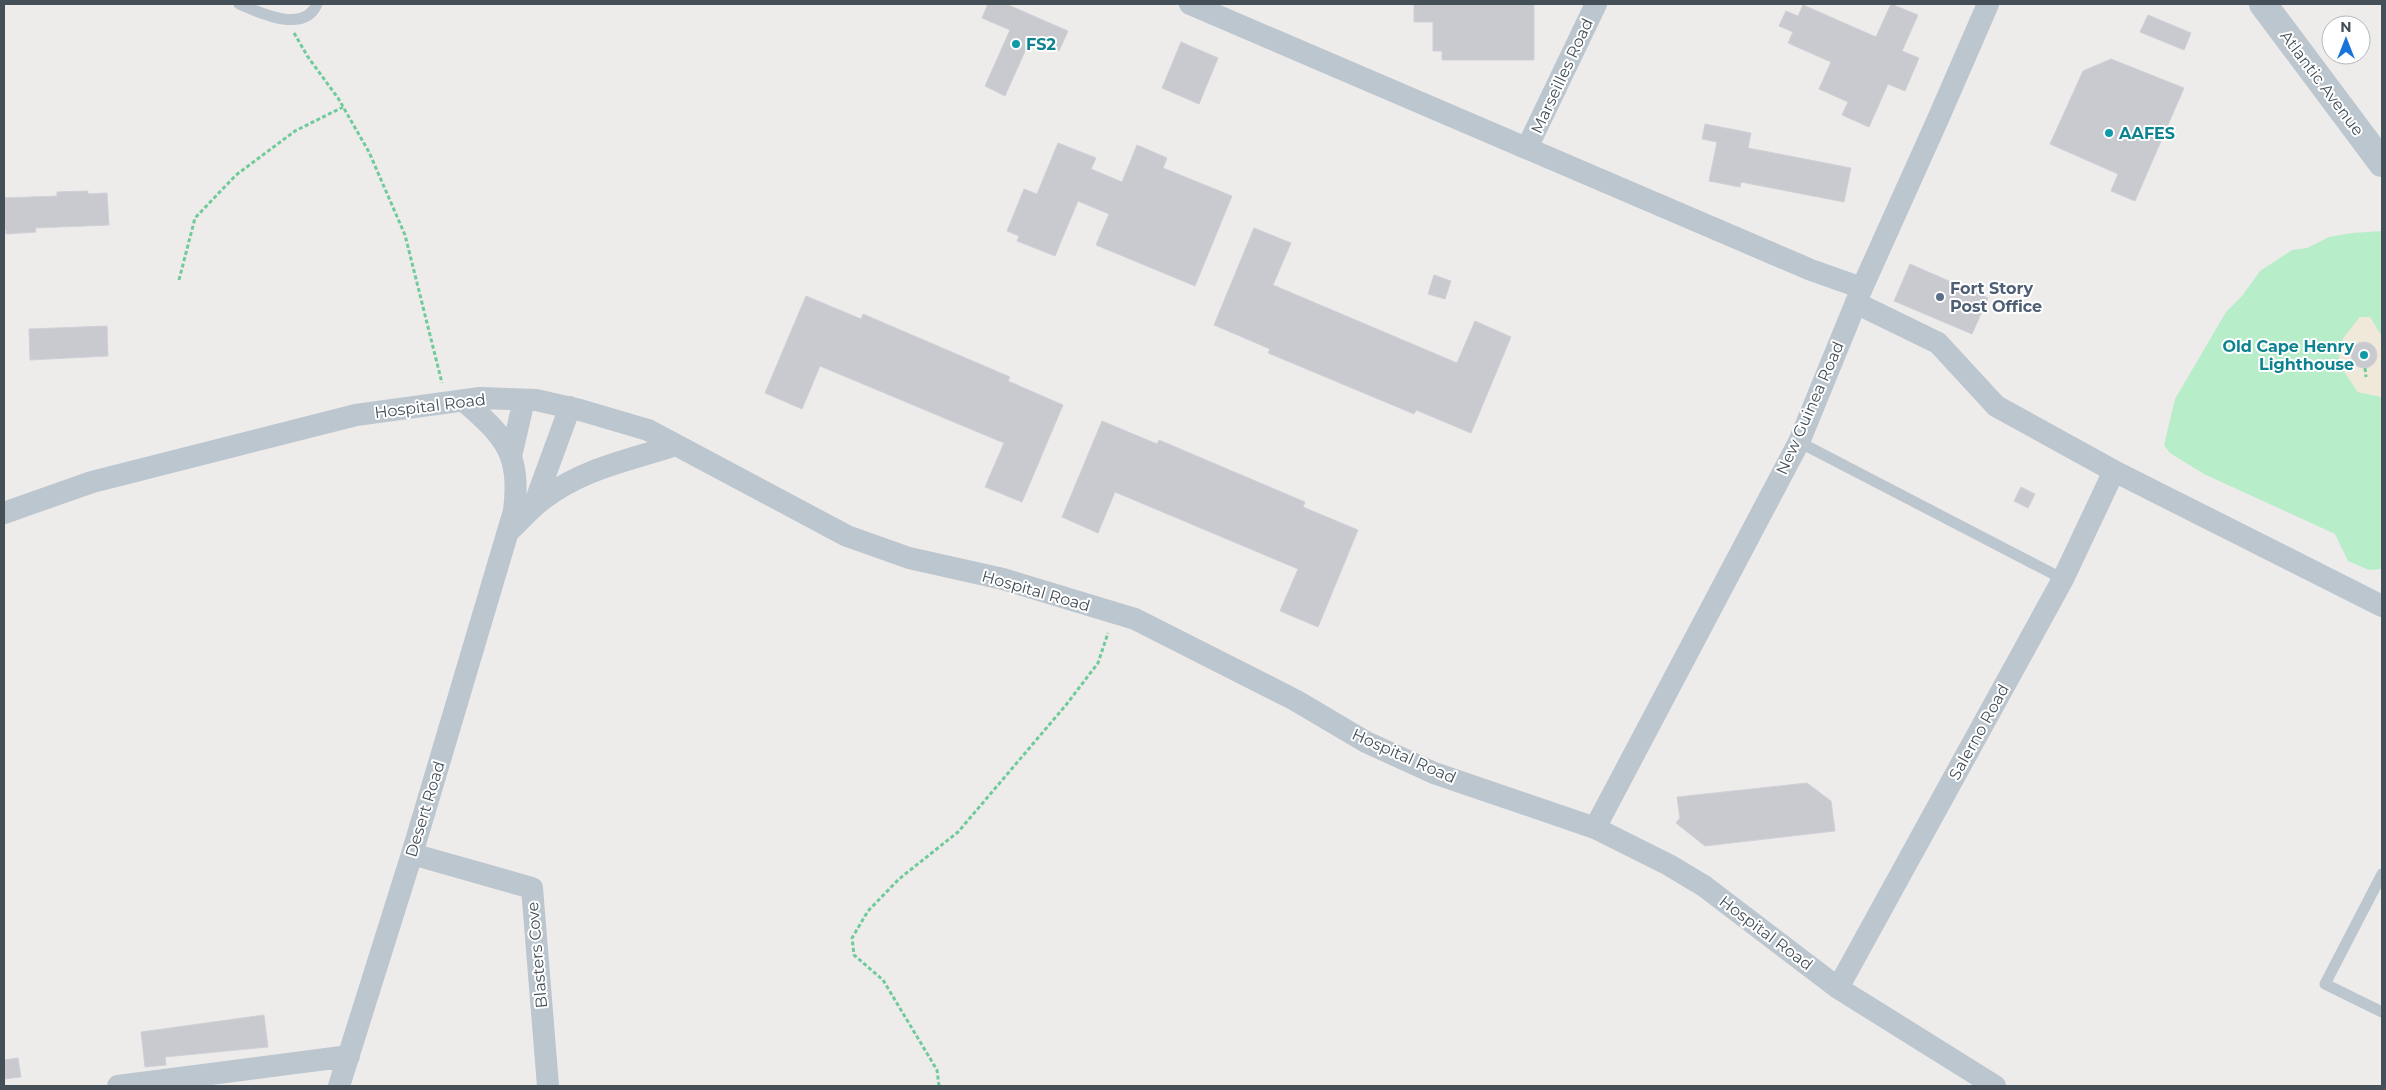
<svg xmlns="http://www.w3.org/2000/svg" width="2386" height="1090" viewBox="0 0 2386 1090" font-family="Montserrat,sans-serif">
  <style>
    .green { fill: #b8edca }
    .sand { fill: #f0e9da; fill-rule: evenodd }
    .building { fill: #c8cad0; stroke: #cfd1d7 }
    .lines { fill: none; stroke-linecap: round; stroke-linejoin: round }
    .path { stroke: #70cb9b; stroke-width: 3; stroke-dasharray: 4 2.5; stroke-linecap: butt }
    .service { stroke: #bcc6ce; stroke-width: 11 }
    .minor { stroke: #bcc6ce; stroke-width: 22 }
    .tertiary { stroke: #bcc6ce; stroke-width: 28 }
    .culture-dot { fill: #0f9aa8; stroke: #fff; stroke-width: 2 }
    .service-dot { fill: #5c6f8a; stroke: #fff; stroke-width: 2 }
    .labels { text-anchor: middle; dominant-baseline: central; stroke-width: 4; stroke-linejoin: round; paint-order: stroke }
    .culture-label { font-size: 16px; font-weight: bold; fill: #0d838f; stroke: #fff; text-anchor: start }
    .street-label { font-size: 16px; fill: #444f58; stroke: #fff }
    .service-label { font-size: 16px; font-weight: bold; fill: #4e5e75; stroke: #fff; text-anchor: start }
  </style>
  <rect width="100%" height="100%" fill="#eeebeb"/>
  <path class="green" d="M2382,231V337L2370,317H2360L2353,327L2341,367L2358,392L2382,397V569L2369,570L2348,561L2335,534L2204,474L2170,453L2164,445L2175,399L2226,312L2242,296L2260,271L2292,250L2307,248L2329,237L2352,233Z"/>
  <path class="sand" d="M2360,317H2370L2382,337V397L2358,392L2341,367L2338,351L2344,337ZM2367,342L2376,348L2377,359L2370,367L2360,368L2352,362L2350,351L2357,343Z"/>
  <path class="building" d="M988,4H1006L1068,31L1059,51L1031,38L1005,96L985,86L1010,30L982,18Z
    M1414,4H1534V60H1442V51H1433V22H1414Z
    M1891,4L1918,15L1902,51L1919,58L1905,91L1888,84L1869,127L1842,115L1848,102L1819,89L1831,62L1788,43L1793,32L1779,26L1786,11L1798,16L1803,5L1876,37Z
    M2148,15L2191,33L2184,50L2140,32Z
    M1181,42L1218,58L1199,104L1162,88Z
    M2111,59L2184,88L2135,201L2111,191L2118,174L2050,144L2083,71Z
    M1705,124L1751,133L1748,148L1851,168L1844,202L1741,182L1740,187L1709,181L1717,142L1702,139Z
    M1058,143L1096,158L1091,169L1122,182L1137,145L1167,158L1163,168L1232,196L1195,286L1096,245L1109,214L1078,201L1055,256L1017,241L1019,236L1007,231L1024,189L1037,194Z
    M88,191V194L107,193L109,225L35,228L36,232L6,234V230H4V198L57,196V192Z
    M1254,228L1291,243L1273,285L1457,363L1475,321L1511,337L1471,433L1416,410L1414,414L1268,353L1270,349L1214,325Z
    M1910,264L1988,298L1972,334L1894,301Z
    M1434,275L1451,281L1445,299L1428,294Z
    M806,296L861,319L863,314L1010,377L1008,381L1063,405L1022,502L985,487L1004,443L820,366L802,409L765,393Z
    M107,326L108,356L30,360L29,329Z
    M2351 355a13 13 0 1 1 26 0a13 13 0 1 1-26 0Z
    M1102,421L1157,444L1159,440L1305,502L1303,507L1358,530L1318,627L1280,611L1298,569L1115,492L1098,533L1062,517Z
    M2021,487L2035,494L2028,508L2014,501Z
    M1807,783L1831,801L1835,831L1705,846L1676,823L1680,818L1677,797Z
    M264,1015L268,1047L165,1057L166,1065L145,1067L141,1032Z
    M18,1058L21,1077L4,1079V1060Z"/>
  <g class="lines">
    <path class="path" d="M294,33L308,57L338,98L369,152L405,235L442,383
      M179,280L195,218L236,175L295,131L343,107
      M2365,368L2366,377
      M939,1086L937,1070L883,980L854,955L852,938L868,911L899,879L958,832L1066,705L1098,663L1108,633"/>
    <path class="service" d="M239,4C260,13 304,34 317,4
      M1799,442L2063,579
      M2382,874L2325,984L2382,1012"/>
    <path class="minor" d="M1190,4L1811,270L1862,288
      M1527,148L1596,4
      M1856,303L1938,343L1996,406L2114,471L2382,606
      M511,456L524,400
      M533,508L570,407
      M4,513L92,482L356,415L480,398L536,400L580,410L648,430L847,536L909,558L1003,579L1135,619L1295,700L1366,742L1434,773L1595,828L1669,865L1704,886L1838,988L1995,1086
      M509,531C520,521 530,509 542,500C581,469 630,460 676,445
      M1595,828L1799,442L1862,288L1938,119L1988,4
      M412,854L532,888L548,1086
      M1838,988L2063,579L2114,471
      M118,1086L349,1056
      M339,1086L412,854L514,511C521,453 505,437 464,401"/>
    <path class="tertiary" d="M2263,4L2382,163"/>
  </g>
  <g class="culture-dot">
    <circle cx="1016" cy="44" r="5"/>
    <circle cx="2109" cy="133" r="5"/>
    <circle cx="2364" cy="355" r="5"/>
  </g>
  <circle class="service-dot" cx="1940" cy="297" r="5"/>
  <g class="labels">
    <g class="culture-label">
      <text x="1026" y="44">FS2</text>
      <text x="2119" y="133">AAFES</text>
      <text x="2354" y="346" text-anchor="end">Old Cape Henry<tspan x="2354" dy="18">Lighthouse</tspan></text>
    </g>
    <g class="street-label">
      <text transform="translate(1562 76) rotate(-65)">Marseilles Road</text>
      <text transform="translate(2322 83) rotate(53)">Atlantic Avenue</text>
      <text transform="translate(430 406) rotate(-7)">Hospital Road</text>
      <text transform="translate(1810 408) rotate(-66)">New Guinea Road</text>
      <text transform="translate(1036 591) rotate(16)">Hospital Road</text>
      <text transform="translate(1979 732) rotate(-61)">Salerno Road</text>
      <text transform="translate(1404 756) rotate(24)">Hospital Road</text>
      <text transform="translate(425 809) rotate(-73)">Desert Road</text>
      <text transform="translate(1766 933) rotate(37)">Hospital Road</text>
      <text transform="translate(537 955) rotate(-95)">Blasters Cove</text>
    </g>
    <g class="service-label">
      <text x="1950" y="288">Fort Story<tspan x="1950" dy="18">Post Office</tspan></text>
    </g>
  </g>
  <rect width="2386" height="1090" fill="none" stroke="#444f58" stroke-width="10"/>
  <g transform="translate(2346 40)"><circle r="24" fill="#ffffff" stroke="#b4b9bc"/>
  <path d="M0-4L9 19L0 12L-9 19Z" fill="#1974d9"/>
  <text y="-8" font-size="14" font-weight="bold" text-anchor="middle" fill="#444f58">N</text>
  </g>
</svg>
